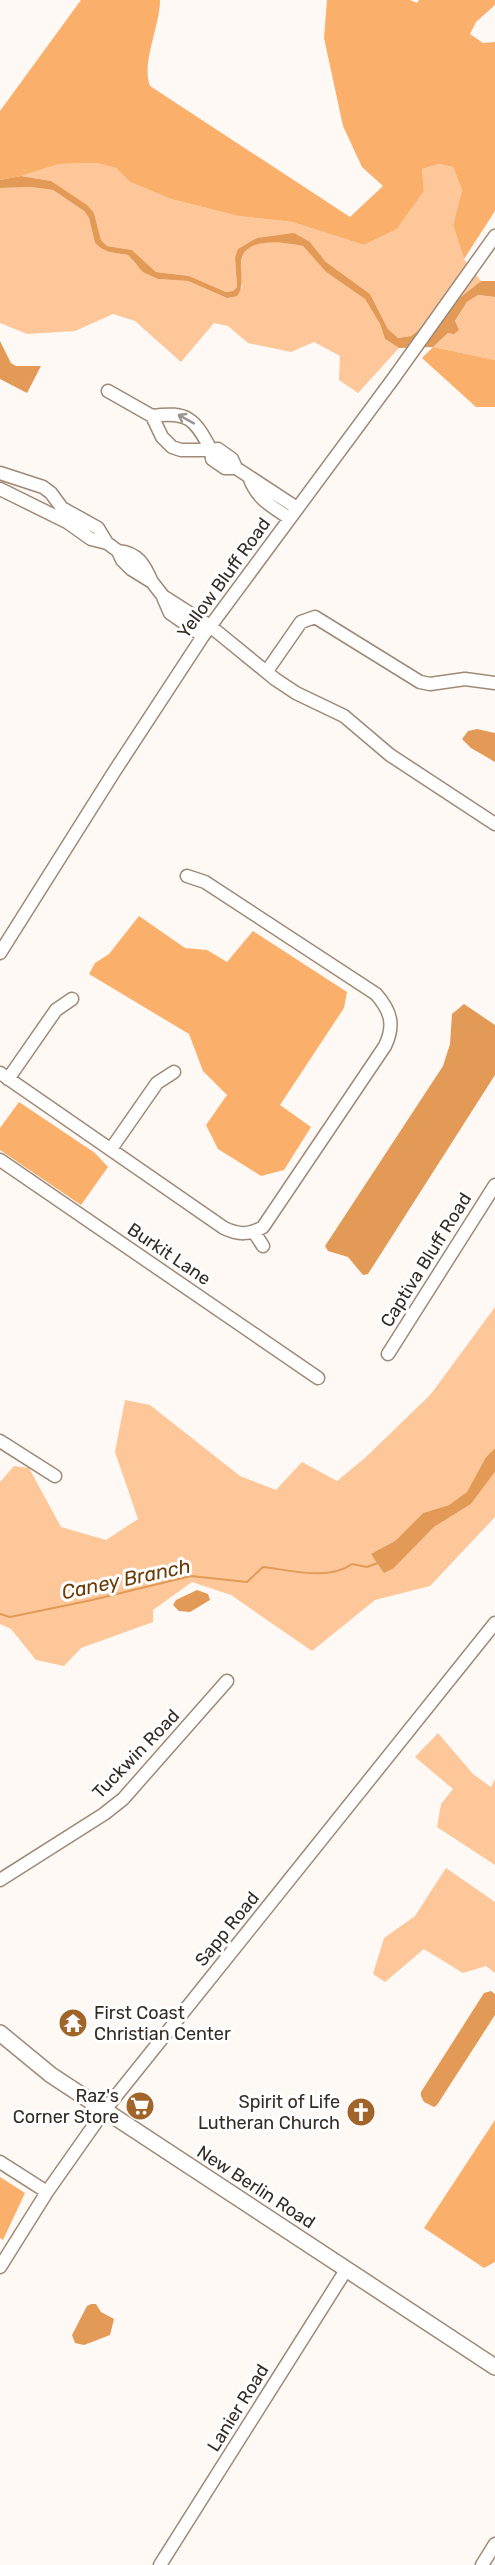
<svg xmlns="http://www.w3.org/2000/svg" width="495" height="2565" viewBox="0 0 495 2565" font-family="Rubik,sans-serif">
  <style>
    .green { fill: #fdc799 }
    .forest { fill: #faaf6b }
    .water { fill: #e39a56 }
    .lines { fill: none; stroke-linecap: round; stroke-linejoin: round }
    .stream { stroke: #e39a56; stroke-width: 2 }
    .minor-casing { stroke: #9f8977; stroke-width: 15 }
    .major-casing { stroke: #9f8977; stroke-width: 18 }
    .minor { stroke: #fff; stroke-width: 12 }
    .major { stroke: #fff; stroke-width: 15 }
    .oneway { stroke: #9a9592 }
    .labels { text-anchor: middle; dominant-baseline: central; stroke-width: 6; stroke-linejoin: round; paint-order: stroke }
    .street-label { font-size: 18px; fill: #342b24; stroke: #fff }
    .poi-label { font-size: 18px; fill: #342b24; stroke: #fff; text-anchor: end }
    .water-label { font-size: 20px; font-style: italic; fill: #6b3b03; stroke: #fff }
  </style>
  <rect width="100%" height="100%" fill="#fef9f5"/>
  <path class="green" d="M96,163L116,168L130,182L171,199L238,216L292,222L364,245L397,229L424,191L422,169L439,164L453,167L462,190L453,225L464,259L481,281L411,336L398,338L388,329L370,294L326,262L310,242L257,238L235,258L237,287L233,291L226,292L189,276L156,272L132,250L107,246L101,240L94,213L51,181L21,176L59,164Z
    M31,187L53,190L84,211L89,218L95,243L109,252L128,255L135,264L158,279L188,281L227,298L242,288C242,279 239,268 242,259C248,235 286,243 303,246L326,272L365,299L380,324L385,339L399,348L358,393L339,380L340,356L314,342L291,352L248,343L228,326L214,323L181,362L135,321L113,314L75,331L27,334L0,323V188Z
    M478,295L495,297V360L433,347L448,333L467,302Z
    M495,1307V1448L486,1457L468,1492L449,1505L423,1513L395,1541L371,1555L394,1568L434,1527L471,1504L495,1472V1517L430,1586L375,1600L312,1651L231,1595L192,1582L153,1610V1622L81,1648L64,1666L36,1660L11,1629L0,1624V1482L14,1466L29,1468L61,1527L106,1540L138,1519L115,1452L125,1400L150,1405L240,1476L276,1490L302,1462L337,1481L365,1458L431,1394Z
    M438,1733L473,1774L491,1787L495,1779V1865L437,1827L441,1804L453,1789L415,1757Z
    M446,1868L495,1902V1973L486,1966L463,1973L424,1949L385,1982L373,1974L384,1938L415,1916Z"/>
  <path class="forest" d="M81,0H160C160,26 141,64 150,86L350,217L383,186L362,167L343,126L324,38L327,0H410L417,3L419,0H495V5L476,22L470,34L483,43L495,42V211L464,259L453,225L462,190L453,167L439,164L422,169L424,191L397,229L364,245L292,222L238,216L171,199L130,182L116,168L96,163L59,164L21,176L0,180V111Z
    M433,347L495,360V407H476L422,358Z
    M139,916L185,948L207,950L227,962L253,931L347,992L344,1008L280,1105L311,1127L284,1170L261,1176L218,1149L206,1125L227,1095L203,1071L189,1034L89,974L95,963L109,954Z
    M19,1102L95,1153L108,1167L81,1205L0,1150V1128Z
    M495,2120V2262L484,2268L424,2228Z
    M0,2177L25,2193L3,2240L0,2238Z"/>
  <path class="water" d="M21,176L51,181L87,205L94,213L101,240L107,246L132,250L156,272L189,276L226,292L233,291L237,287L235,258L238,249L257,238L294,233L310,242L326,262L370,294L388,329L398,338L411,336L481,281H495V297L478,295L467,302L455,321L459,330L454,334L448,333L433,347L399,348L385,339L380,324L365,299L326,272L303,246C285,243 243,235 241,263C240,276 245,285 237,296L227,298L188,281L158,279L143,272L128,255L109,252L101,248L95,243L89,218L84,211L53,190L31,187L0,188V180Z
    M0,341L11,363L16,366H41L27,393L0,379Z
    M477,729L495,733V762L471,748L462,739L468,731Z
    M464,1004L495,1025V1075L368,1274L363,1275L348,1257L328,1251L325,1246L443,1066L450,1044L452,1014Z
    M495,1448V1472L471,1504L434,1527L394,1568L384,1573L371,1554L395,1541L423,1513L449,1505L467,1492L486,1457Z
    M197,1590L208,1594L210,1600L190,1612L179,1611L173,1605L176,1600Z
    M491,1991L495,1994V2015L437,2105L434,2107L424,2102L421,2096V2092L484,1993Z
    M91,2304H96L101,2312L114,2319L110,2335L84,2345L75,2343L72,2335L87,2306Z"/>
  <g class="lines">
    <path class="stream" d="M0,1614L10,1617L92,1600L191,1576L247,1582L263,1567C290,1570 329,1581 352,1564L367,1567L378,1563"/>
    <g class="minor-casing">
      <path id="minor" d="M108,391L152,416L162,437L172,447L181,450H211L212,459L225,468H236
        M152,416C188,411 195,419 211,450L218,449L232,459L236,468L297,508
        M0,473L43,487L51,493L62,508L98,528L107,543
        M249,477C257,499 270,505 289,518
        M0,489L67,522L91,539L107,543L118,551L122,560L131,569L152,582L163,596L210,626L275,679L296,693L344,716L390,755L495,824
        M118,551C138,553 144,564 152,582
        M163,597L170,613L203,636
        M267,671L301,622L315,617L420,682L430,684L465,679L495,683
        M0,953L114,772L203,636L393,379L495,236
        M0,1073L224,1228C239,1235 249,1235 263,1227L385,1046C395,1025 391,1011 376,994L205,882L187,876
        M8,1079L56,1010L72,999
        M111,1149L157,1083L174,1072
        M0,1160L318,1378
        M254,1232L263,1246
        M388,1354L495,1185
        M0,1441L55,1476
        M0,1880L104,1814L123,1799L227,1681
        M0,2162L47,2192
        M0,2267L47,2192L104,2111L495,1623
        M160,2565L346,2270
        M482,2565L495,2544"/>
    </g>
    <g class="major-casing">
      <path id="major" d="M0,2033L51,2075L495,2367"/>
    </g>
    <use href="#minor" class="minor"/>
    <use href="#major" class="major"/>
  </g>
  <defs><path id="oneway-shaft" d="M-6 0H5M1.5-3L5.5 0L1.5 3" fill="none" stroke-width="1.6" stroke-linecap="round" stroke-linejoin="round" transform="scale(1.5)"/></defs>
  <use class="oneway" href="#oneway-shaft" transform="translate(186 419) rotate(-151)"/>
  <defs>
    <g id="temple-disc" transform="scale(1.5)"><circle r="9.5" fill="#a26529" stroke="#fff"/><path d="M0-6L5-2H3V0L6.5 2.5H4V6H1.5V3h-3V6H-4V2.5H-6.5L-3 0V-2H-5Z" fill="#fff"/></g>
    <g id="supermarket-disc" transform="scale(1.5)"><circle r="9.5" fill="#a26529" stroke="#fff"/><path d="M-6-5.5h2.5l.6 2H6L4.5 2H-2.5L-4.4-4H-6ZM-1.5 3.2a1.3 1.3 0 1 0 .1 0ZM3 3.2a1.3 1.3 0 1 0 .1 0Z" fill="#fff"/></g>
    <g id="church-disc" transform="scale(1.5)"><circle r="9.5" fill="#a26529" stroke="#fff"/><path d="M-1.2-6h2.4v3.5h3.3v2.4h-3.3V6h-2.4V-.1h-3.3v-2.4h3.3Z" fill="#fff"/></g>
  </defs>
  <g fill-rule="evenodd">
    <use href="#temple-disc" x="73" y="2023"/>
    <use href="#supermarket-disc" x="140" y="2106"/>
    <use href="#church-disc" x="361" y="2112"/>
  </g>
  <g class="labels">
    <g class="street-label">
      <text transform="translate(224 578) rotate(-54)">Yellow Bluff Road</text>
      <text transform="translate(169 1254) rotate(34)">Burkit Lane</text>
      <text transform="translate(426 1260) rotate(-58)">Captiva Bluff Road</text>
      <text transform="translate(136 1754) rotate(-46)">Tuckwin Road</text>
      <text transform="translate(227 1929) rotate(-51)">Sapp Road</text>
      <text transform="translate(256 2187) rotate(33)">New Berlin Road</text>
      <text transform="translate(238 2408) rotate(-58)">Lanier Road</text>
    </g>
    <g class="poi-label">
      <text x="94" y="2013" text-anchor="start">First Coast<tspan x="94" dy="21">Christian Center</tspan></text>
      <text x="119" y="2096">Raz's<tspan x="119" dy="21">Corner Store</tspan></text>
      <text x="340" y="2102">Spirit of Life<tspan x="340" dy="21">Lutheran Church</tspan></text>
    </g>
    <g class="water-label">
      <text transform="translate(126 1579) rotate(-12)">Caney Branch</text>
    </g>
  </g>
</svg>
